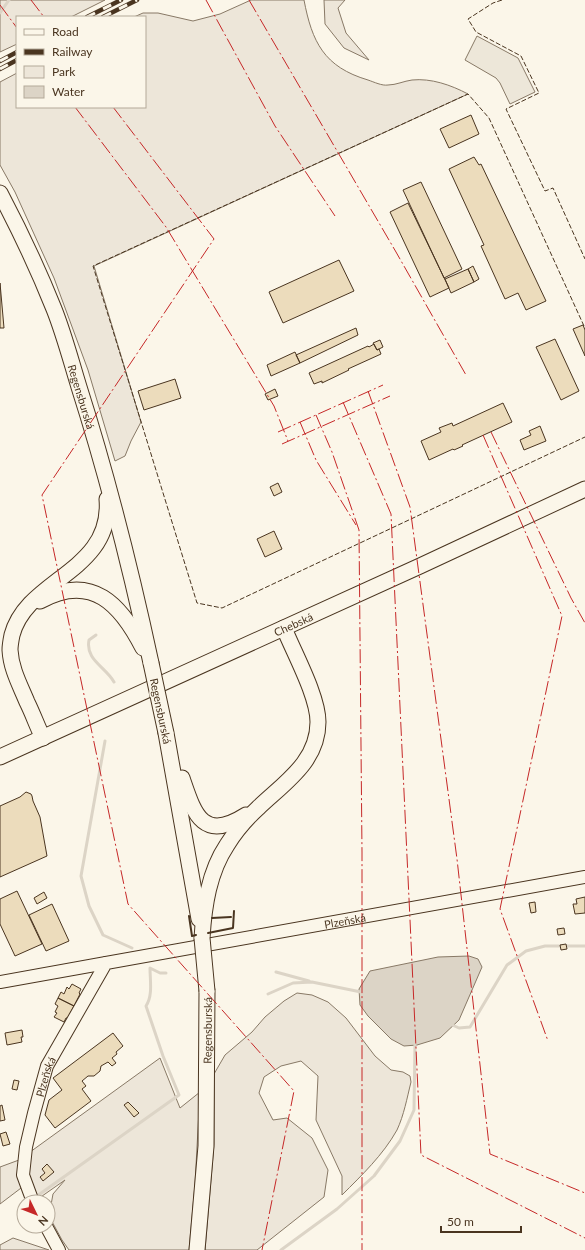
<svg xmlns="http://www.w3.org/2000/svg" width="585" height="1250" viewBox="0 0 585 1250" font-family="Lato,sans-serif">
  <style>
    .green { fill: #ede6d9; stroke: #887966 }
    .parking { fill: #ede7d9; stroke: #887966 }
    .water { fill: #dcd4c6; stroke: #887966 }
    .lines { fill: none; stroke-linecap: round; stroke-linejoin: round }
    .stream { stroke: #dcd4c6; stroke-width: 3 }
    .building { fill: #ecdcbc; stroke: #4a3520 }
    .minor-casing { stroke: #4a3520; stroke-width: 14 }
    .major-casing { stroke: #4a3520; stroke-width: 17 }
    .minor { stroke: #fbf6e9; stroke-width: 12 }
    .major { stroke: #fbf6e9; stroke-width: 15 }
    .rail-casing { stroke: #4a3520; stroke-width: 4.5 }
    .rail { stroke: #fbf6e9; stroke-width: 3; stroke-dasharray: 9; stroke-linecap: butt }
    .major-bridge-casing { stroke: #4a3520; stroke-width: 17; stroke-linecap: butt }
    .major-bridge { stroke: #fbf6e9; stroke-width: 15 }
    .fence { stroke: #4a3520; stroke-width: 1; stroke-dasharray: 5 2; stroke-linecap: butt }
    .wall { stroke: #4a3520; stroke-width: 2 }
    .power { stroke: #c62828; stroke-width: 1; stroke-dasharray: 14 3 2 3; stroke-linecap: butt }
    .labels { text-anchor: middle; dominant-baseline: central; stroke-width: 3; stroke-linejoin: round; paint-order: stroke }
    .street-label { font-size: 11px; fill: #4a3520; stroke: #fbf6e9 }
  </style>
  <rect width="100%" height="100%" fill="#fbf6e9"/>
  <path class="green" d="M0,0H105L71,17H17V44L0,52Z
    M251,0H304C312,42 324,67 368,80C374,82 382,86 388,85C396,85 404,81 412,80C431,78 451,85 468,94L94,266L141,422L131,441L125,456L115,461L88,370L54,278L15,192L0,165V82L17,73V107H145V17H134L143,13H158L193,21L220,14Z
    M324,0H345L338,8L346,33L369,60L344,48L325,24Z
    M297,993L312,995L328,1002L346,1018L375,1056L391,1070L403,1072L410,1076L411,1082C407,1098 404,1115 397,1130C383,1155 362,1175 342,1195V1176L316,1120L318,1076L301,1061L281,1066L264,1077L259,1093L273,1120L287,1118L312,1138L328,1170L324,1197L257,1250H205L214,1144V1074L225,1055L252,1032L265,1017L284,1001Z
    M160,1058L180,1108L200,1092L195,1184L189,1250H69L62,1240L49,1216L53,1194L65,1180L35,1201L29,1182L0,1204V1167L19,1160Z
    M13,1238L49,1250H0V1245Z"/>
  <path class="parking" d="M477,36L518,58L535,92L510,104L500,83L496,78L465,60Z"/>
  <path class="water" d="M469,956L478,959L482,967L459,1020L440,1038L417,1045L404,1046L391,1039L368,1016L360,1005L359,989L370,971L438,957Z"/>
  <g class="lines">
    <path class="stream" d="M0,13L9,0
      M96,635L89,640C85,660 106,667 114,682
      M105,741L81,876L89,906L103,935L132,948
      M276,972L309,981
      M268,994L293,983L312,982L361,992
      M450,1024L459,1028L470,1027L507,965L526,951L545,946H585
      M37,1196L179,1095L163,1056L146,1006C153,996 150,980 150,968L160,973H166
      M281,1250L337,1209L374,1176L400,1141L414,1110L415,1042"/>
  </g>
  <path class="building" d="M471,115L479,134L449,148L440,129Z
    M474,157L479,165L481,164L546,301L526,310L518,293L505,299L481,246L484,245L449,169Z
    M421,182L462,269L444,278L403,190Z
    M408,203L449,288L430,297L390,212Z
    M339,260L354,291L283,323L269,292Z
    M473,266L479,279L474,282L468,269Z
    M468,269L474,282L451,293L445,279Z
    M0,283L4,328H0Z
    M583,325L585,330V356L573,329Z
    M356,328L358,335L300,363L296,355Z
    M555,339L579,391L561,400L536,347Z
    M380,340L383,347L377,350L373,343Z
    M374,344L377,350L379,349L381,354L348,369L349,370L322,383V381L314,384L309,373L368,346L369,347Z
    M295,352L300,363L271,376L267,365Z
    M175,379L181,398L144,410L138,391Z
    M275,389L278,396L268,400L265,394Z
    M503,403L512,422L462,445L463,446L454,450L453,449L429,460L421,441L441,432L439,428L452,423L453,426Z
    M540,426L546,441L524,450L520,440L531,435L529,431Z
    M278,483L282,492L274,496L270,487Z
    M274,531L282,549L265,557L257,539Z
    M26,792L31,794L32,796L33,801L40,817L47,856L0,877V806L20,797Z
    M17,891L42,944L15,956L0,924V899Z
    M44,892L47,898L37,904L34,898Z
    M585,897V913L575,914L573,904H577L576,899Z
    M535,902L536,912L531,913L529,903Z
    M52,904L69,941L46,951L29,915Z
    M564,928L565,934L558,935L557,929Z
    M566,944L567,949L561,950L560,945Z
    M72,984L81,989L79,993L80,994L74,1006L58,998L61,992L64,994L67,987L69,989Z
    M58,998L74,1006L68,1018H66L64,1022L54,1017L57,1013L55,1012L58,1006L55,1004Z
    M22,1030L23,1037H21L22,1042L7,1045L5,1033Z
    M113,1033L123,1046L116,1052L117,1054L112,1058L116,1063L112,1066L108,1062L101,1066L100,1071L94,1076H88L82,1081L86,1086L82,1089L91,1101L55,1128L45,1115L49,1100L62,1090L53,1078Z
    M14,1080L19,1081L17,1090L12,1089Z
    M128,1102L139,1113L134,1117L124,1105Z
    M2,1105L5,1120L0,1121V1106Z
    M6,1132L10,1144L3,1146L0,1134Z
    M47,1164L54,1172L43,1181L40,1177L45,1173L42,1169Z"/>
  <g class="lines">
    <g class="minor-casing">
      <g id="minor">
        <path d="M0,982L106,963"/>
        <path id="s1" d="M33,1202L23,1175L26,1147L34,1113L47,1066L106,963L585,877"/>
        <path d="M46,1226L59,1250"/>
      </g>
    </g>
    <g class="major-casing">
      <g id="major">
        <path id="s2" d="M0,193C20,231 38,269 54,309C64,334 71,361 79,387C108,478 131,570 151,663"/>
        <path d="M40,601C92,572 121,605 143,648"/>
        <path d="M166,733L199,919"/>
        <path d="M43,738C37,726 33,714 27,702C20,685 11,669 10,650C10,645 11,640 12,635C27,578 113,572 107,499"/>
        <path id="s3" d="M0,757L420,566L585,489"/>
        <path d="M182,778C194,813 202,843 246,815"/>
        <path d="M202,938C204,906 209,872 227,845C235,832 246,819 258,808C284,783 318,762 318,722C318,696 294,653 284,628"/>
        <path id="s4" d="M197,1250L206,1146L207,991"/>
      </g>
    </g>
    <use href="#minor" class="minor"/>
    <use href="#major" class="major"/>
    <g class="rail-casing">
      <path id="rail" d="M87,17L121,0
        M103,17L137,0
        M0,61L17,52
        M0,69L17,60"/>
    </g>
    <use href="#rail" class="rail"/>
    <g class="major-bridge-casing">
      <path id="major-bridge" d="M151,663L166,733
        M202,938L207,991"/>
    </g>
    <use href="#major-bridge" class="major-bridge"/>
    <path class="fence" d="M502,0L493,3L468,19L476,32L521,56L539,93L506,109L545,191L553,188L585,259
      M584,326L489,118L468,94L93,266L197,603L222,608L585,437"/>
    <path class="wall" d="M189,916L192,936L196,935
      M212,918L231,917
      M208,933L233,928L234,911"/>
    <path class="power" d="M31,0L44,17
      M206,0L275,126L335,216
      M249,0L396,252L466,375
      M0,5L17,28
      M75,107L166,227L274,406L288,441
      M113,107L214,239L42,495L128,904L294,1091L262,1250
      M368,391L410,507L457,859L490,1154L585,1193
      M343,402L391,514L421,1155L585,1238
      M316,415L332,452L359,530L362,852V1250
      M300,422L316,460L356,525
      M278,432L383,385
      M491,432L571,598L585,623
      M483,435L562,616L500,909L548,1041
      M282,444L390,396"/>
  </g>
  <g class="labels">
    <g class="street-label">
      <text stroke="none"><textPath href="#s2" startOffset="220">Regensburská</textPath></text>
      <text stroke="none"><textPath href="#s3" startOffset="322">Chebská</textPath></text>
      <text transform="translate(161 711) rotate(78)">Regensburská</text>
      <text stroke="none"><textPath href="#s1" startOffset="502">Plzeňská</textPath></text>
      <text stroke="none"><textPath href="#s4" startOffset="220">Regensburská</textPath></text>
      <text stroke="none"><textPath href="#s1" startOffset="130">Plzeňská</textPath></text>
    </g>
  </g>
  <rect x="16" y="16" width="130" height="92" fill="#fbf6e9" stroke="#b4a999"/>
  <rect x="24" y="29" width="20" height="6" fill="#fbf6e9" stroke="#b4a999"/>
  <text x="52" y="36" font-size="12" fill="#4a3520">Road</text>
  <rect x="24" y="49" width="20" height="6" fill="#4a3520" stroke="#b4a999"/>
  <text x="52" y="56" font-size="12" fill="#4a3520">Railway</text>
  <rect x="24" y="66" width="20" height="12" fill="#ede6d9" stroke="#b4a999"/>
  <text x="52" y="76" font-size="12" fill="#4a3520">Park</text>
  <rect x="24" y="86" width="20" height="12" fill="#dcd4c6" stroke="#b4a999"/>
  <text x="52" y="96" font-size="12" fill="#4a3520">Water</text>
  <g transform="translate(36 1214) rotate(133)"><circle r="19" fill="#fbf6e9" stroke="#b4a999"/>
  <path d="M0-3L7 15L0 10L-7 15Z" fill="#c62828"/>
  <text y="-6" font-size="11" font-weight="bold" text-anchor="middle" fill="#4a3520">N</text>
  </g>
  <path d="M441 1226v6h80v-6" fill="none" stroke="#4a3520" stroke-width="2"/>
  <text x="447" y="1226" font-size="12" fill="#4a3520" stroke="#fbf6e9" stroke-width="3" paint-order="stroke">50 m</text>
</svg>
